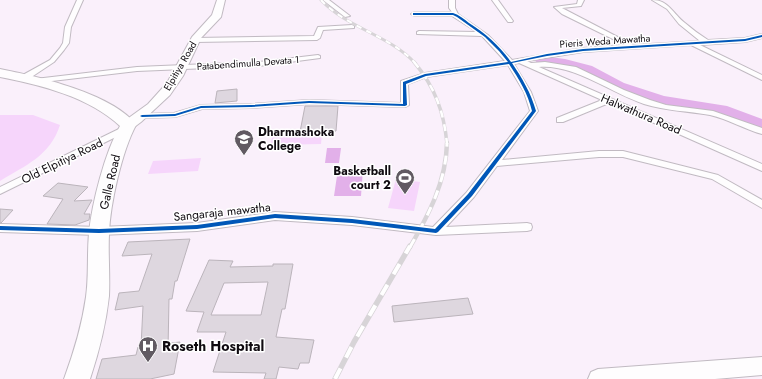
<svg xmlns="http://www.w3.org/2000/svg" width="762" height="379" viewBox="0 0 762 379" font-family="Jost,sans-serif">
  <style>
    .green { fill: #f6d5fb }
    .water { fill: #e2b0e9 }
    .lines { fill: none; stroke-linecap: round; stroke-linejoin: round }
    .river { fill: #e2b0e9; fill-rule: evenodd }
    .building { fill: #ded7df; stroke: #bbb4bb; fill-rule: evenodd }
    .street-casing { stroke: #c1bac2; stroke-width: 2 }
    .secondary-casing { stroke: #c1bac2; stroke-width: 2 }
    .primary-casing { stroke: #c1bac2; stroke-width: 2 }
    .highway-casing { stroke: #c1bac2; stroke-width: 2 }
    .street { fill: #fefdfe; fill-rule: evenodd }
    .secondary { fill: #fefdfe; fill-rule: evenodd }
    .primary { fill: #fefdfe; fill-rule: evenodd }
    .highway { fill: #fefdfe; fill-rule: evenodd }
    .rail-far3-casing { stroke: #d7d4d7; stroke-width: 3 }
    .rail-far2-casing { stroke: #d7d4d7; stroke-width: 3.5 }
    .rail-far1-casing { stroke: #d7d4d7; stroke-width: 4.5 }
    .rail-casing { stroke: #d7d4d7; stroke-width: 5.5 }
    .rail-far3 { stroke: #fff; stroke-width: 2; stroke-dasharray: 5.5; stroke-linecap: butt }
    .rail-far2 { stroke: #fff; stroke-width: 2.5; stroke-dasharray: 7; stroke-linecap: butt }
    .rail-far1 { stroke: #fff; stroke-width: 3; stroke-dasharray: 9; stroke-linecap: butt }
    .rail { stroke: #fff; stroke-width: 4; stroke-dasharray: 12; stroke-linecap: butt }
    .cycleway-casing { stroke: #fff; stroke-width: 3 }
    .cycleway { fill: #0057b8; fill-rule: evenodd }
    .labels { text-anchor: middle; dominant-baseline: central; stroke-width: 3; stroke-linejoin: round; paint-order: stroke }
    .far-street-label { font-size: 10px; fill: #0f0a10; stroke: #fff }
    .street-label { font-size: 12px; fill: #0f0a10; stroke: #fff }
    .poi-label { font-size: 12px; font-weight: bold; fill: #0f0a10; stroke: #fff; text-anchor: start }
    .near-poi-label { font-size: 14px; font-weight: bold; fill: #0f0a10; stroke: #fff; text-anchor: start }
  </style>
  <rect width="100%" height="100%" fill="#faf0fb"/>
  <path class="green" d="M0,115H33L60,125C50,156 26,165 0,181Z
    M322,134L321,144L270,145L273,135Z
    M201,158L198,171L148,174L153,161Z
    M396,179L420,182L414,211L388,208Z"/>
  <path class="water" d="M327,148H341L339,163H325Z
    M338,169H363L361,196H334Z"/>
  <g class="lines">
    <path class="river" d="M542,56L565,59L592,66L624,83L664,96L727,106L762,119V130L723,115L657,103L614,89L582,72L537,63L535,60Z"/>
  </g>
  <path class="building" d="M237,89V101L215,103L217,91Z
    M305,106H338L336,131L303,134V132H300Z
    M58,183L88,187L74,201L92,200L84,214H90L89,220L75,225L47,224L63,199L43,196Z
    M0,209L13,210L1,223H0Z
    M190,239L177,281H175L172,299H169L168,350L171,343L180,342L174,374L150,379H96L102,359L136,355L138,347H141L143,306L115,310L119,293L139,291L152,254L122,256L128,242Z
    M209,260L233,261L230,267L273,266V264H293L285,309H282L276,337L314,340L309,363H300L298,369L279,367L276,379H264L266,373L213,372L226,332H197L204,312L186,311ZM268,282L261,315H211L224,283Z
    M468,298L473,314L394,322L392,306Z"/>
  <g class="lines">
    <g class="street-casing">
      <path id="street" d="M77,0H83L71,27L69,43L64,50L54,62L27,80H21V76L50,60L60,48L63,43L65,27Z
        M323,0H329L350,16L345,17Z
        M449,0H455V8L458,14L488,35L512,60L583,48L625,45L562,14L554,7L577,4L578,0H584L581,6L562,8L633,45L700,41L679,24L667,9L652,0C669,0 673,14 685,23C692,29 700,35 708,40L745,38L762,34V38L745,42L700,45L762,75V80L691,45L583,52L527,61L531,63L545,62L576,67L624,90L650,100L666,105L713,111L762,128V134C744,129 728,119 710,115C688,111 666,111 644,104C611,93 574,64 539,67L762,164V171L609,103L563,122H557V118L602,100L519,63L514,64L531,92L538,111L502,160L599,151H623L718,175L762,200V208L712,179L623,157H599L497,166L474,197L446,227L527,223L531,224L532,227L531,230L527,231L436,235L352,225L275,220L197,231L99,235L0,232V224L99,227L197,223L275,212L352,217L433,227L466,193L530,111L524,92L508,65L426,77L408,84L409,105L405,107L309,104L251,108L202,109L175,117L142,118L138,116L142,114L174,113L201,105L251,104L309,100L401,103V81L425,73L505,61L482,36L417,34V32L419,31L477,32L452,16H414L411,14L414,12H452L449,8Z
        M492,0H498L513,21L512,22H508Z
        M352,25L354,26V28L323,30L320,38L317,40L195,42L192,40L195,38L314,36L318,27Z
        M318,55L320,56V58L259,66L137,71L35,83L31,81L35,79L137,67L259,62Z
        M123,127L126,128L127,130L126,132L0,194V187Z"/>
    </g>
    <g class="secondary-casing">
      <path id="secondary" d="M762,357V375L715,379H588L591,372L598,369Z"/>
    </g>
    <g class="primary-casing">
      <path id="primary" d="M217,0H225L221,17L201,38L183,76L170,95L141,122L133,128H123L121,125L123,122L148,104L167,83L192,37L212,15Z"/>
    </g>
    <g class="highway-casing">
      <path id="highway" d="M0,69C36,76 114,94 136,125C122,151 110,204 109,234C108,255 110,275 109,296C106,324 99,352 90,379H64C74,352 82,325 86,297C89,276 87,255 89,233C92,203 105,152 120,126C89,97 41,85 0,77Z"/>
    </g>
    <use href="#street" class="street"/>
    <use href="#secondary" class="secondary"/>
    <use href="#primary" class="primary"/>
    <use href="#highway" class="highway"/>
    <g class="rail-far3-casing">
      <path id="rail-far3" d="M321,0C347,28 389,35 415,63"/>
    </g>
    <g class="rail-far2-casing">
      <path id="rail-far2" d="M414,62C435,87 444,112 447,144"/>
    </g>
    <g class="rail-far1-casing">
      <path id="rail-far1" d="M410,247C429,214 446,182 447,143"/>
    </g>
    <g class="rail-casing">
      <path id="rail" d="M335,379L354,342L410,246"/>
    </g>
    <use href="#rail-far3" class="rail-far3"/>
    <use href="#rail-far2" class="rail-far2"/>
    <use href="#rail-far1" class="rail-far1"/>
    <use href="#rail" class="rail"/>
    <g class="cycleway-casing">
      <path id="cycleway" d="M413,13H453C459,15 464,19 469,23C486,34 499,45 511,62L547,54L583,49L745,39L762,35V37L745,41L583,51L547,56L512,63C522,78 531,93 536,111L472,196L438,232L436,233L352,223L275,218L197,229L99,233L0,230V226L99,229L197,225L275,214L352,219L435,229L468,194L532,111C528,94 519,79 509,64L426,76L406,84L407,105L405,106L309,103L251,107L201,108L175,116L142,117L140,116L142,115L175,114L201,106L251,105L309,101L403,104V82L425,74L508,62L499,51L485,37L457,17L453,15H413Z"/>
    </g>
    <use href="#cycleway" class="cycleway"/>
  </g>
  <defs>
    <g id="university-pin" transform="scale(1)"><path d="M0 17L-7.5 6A9.5 9.5 0 1 1 7.5 6Z" fill="#615a62" stroke="#fff"/><path d="M0-5L7-2L0 1L-7-2ZM-4 1L0 2.5L4 1V4Q0 6-4 4Z" fill="#fff"/></g>
    <g id="stadium-pin" transform="scale(1)"><path d="M0 17L-7.5 6A9.5 9.5 0 1 1 7.5 6Z" fill="#615a62" stroke="#fff"/><path d="M0-5a6.5 5 0 1 0 0 10a6.5 5 0 1 0 0-10ZM-3.5-1.8h7v3.6h-7Z" fill="#fff"/></g>
    <g id="hospital-pin" transform="scale(1)"><path d="M0 17L-7.5 6A9.5 9.5 0 1 1 7.5 6Z" fill="#615a62" stroke="#fff"/><path d="M-5-5h3v3.5h4V-5h3V5h-3V1.5h-4V5h-3Z" fill="#fff"/></g>
  </defs>
  <g fill-rule="evenodd">
    <use href="#university-pin" x="244" y="139"/>
    <use href="#stadium-pin" x="405" y="178"/>
    <use href="#hospital-pin" x="148" y="346"/>
  </g>
  <g class="labels">
    <g class="far-street-label">
      <text transform="translate(605 41) rotate(-4)">Pieris Weda Mawatha</text>
      <text transform="translate(248 63) rotate(-4)">Patabendimulla Devata 1</text>
      <text transform="translate(180 66) rotate(-60)">Elpitiya Road</text>
    </g>
    <g class="street-label">
      <text transform="translate(641 114) rotate(23)">Halwathura Road</text>
      <text transform="translate(62 161) rotate(-26)">Old Elpitiya Road</text>
      <text transform="translate(110 182) rotate(-77)">Galle Road</text>
      <text transform="translate(222 212) rotate(-6)">Sangaraja mawatha</text>
    </g>
    <g class="poi-label">
      <text x="258" y="132">Dharmashoka<tspan x="258" dy="14">College</tspan></text>
      <text x="391" y="171" text-anchor="end">Basketball<tspan x="391" dy="14">court 2</tspan></text>
    </g>
    <g class="near-poi-label">
      <text x="162" y="346">Roseth Hospital</text>
    </g>
  </g>
</svg>
